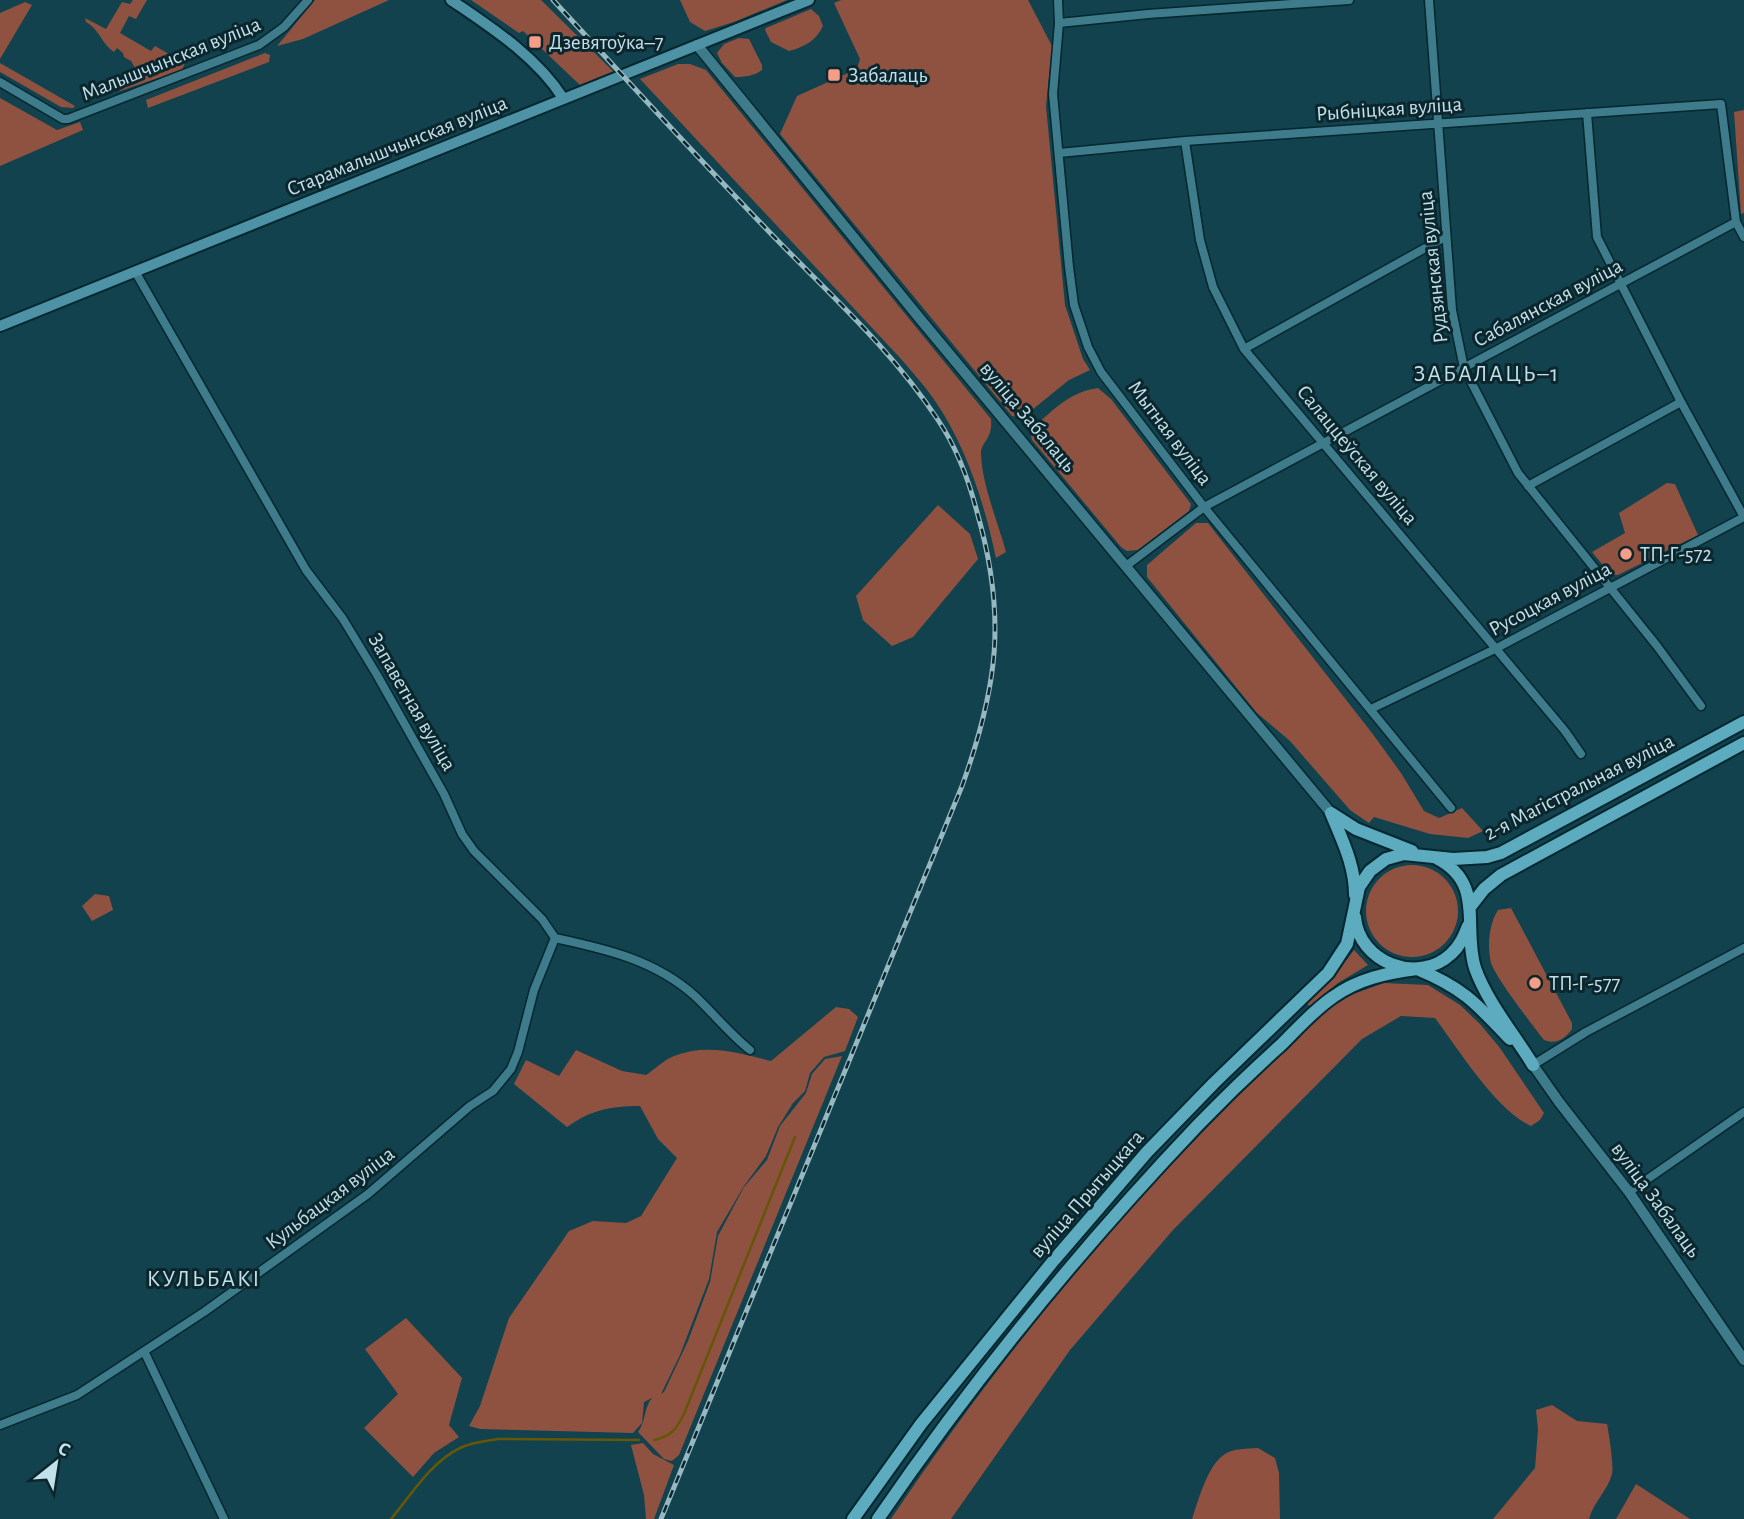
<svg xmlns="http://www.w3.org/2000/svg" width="1744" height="1519" viewBox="0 0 1744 1519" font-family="'Alegreya Sans',sans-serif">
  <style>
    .green { fill: #8f5241 }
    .forest { fill: #915140 }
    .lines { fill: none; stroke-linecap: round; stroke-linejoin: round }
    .stream { stroke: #665608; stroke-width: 2.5 }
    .minor-casing { stroke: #05272f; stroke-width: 11 }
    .tertiary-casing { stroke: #05272f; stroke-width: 13 }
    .secondary-casing { stroke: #05272f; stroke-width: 14 }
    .primary-casing { stroke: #05272f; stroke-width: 16 }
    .minor { stroke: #3e7b8b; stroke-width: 8 }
    .tertiary { stroke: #3e7b8b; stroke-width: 10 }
    .secondary { stroke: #4d93a5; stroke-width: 10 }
    .primary { stroke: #5dabbf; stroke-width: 12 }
    .rail-casing { stroke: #95b8c1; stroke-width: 5 }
    .rail { stroke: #0c262d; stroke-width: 2.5; stroke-dasharray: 8; stroke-linecap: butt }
    .poi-dot { fill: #f49e87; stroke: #0c262d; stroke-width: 2.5 }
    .labels { text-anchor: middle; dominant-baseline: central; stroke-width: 6; stroke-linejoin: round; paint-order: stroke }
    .poi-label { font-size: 21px; fill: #c2e0e9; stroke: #0c262d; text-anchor: start }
    .street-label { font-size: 21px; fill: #c2e0e9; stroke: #0c262d }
    .neighbourhood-label { font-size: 23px; letter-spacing: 2px; fill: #c2e0e9; stroke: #0c262d }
  </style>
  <rect width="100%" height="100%" fill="#11424d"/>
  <path class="green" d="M133,0H147L136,19L129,16L120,33L151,51L155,46L185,63L182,70L120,91L116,81L127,82L133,78L135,68L131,61L124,57L123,53L117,48L114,52C101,43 100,30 86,22L85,18L106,29L122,2L130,4Z
    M315,0H389L303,39L277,46Z
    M471,0H541L614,72L581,86L523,31L519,33Z
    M680,0H787L734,22L705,31L690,22Z
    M841,0H1028L1052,46L1046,106L1065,305L1083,359L1090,370L1069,380L1022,418L1012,416L780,134L797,96L857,69L860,59L834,3Z
    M25,2L32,5L0,59V13Z
    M811,9L819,16L823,26C816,41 804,47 789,51L771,42L765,30L766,28Z
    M739,38L749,39L762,65V70C754,76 745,77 735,77L722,63L717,53L724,44Z
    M265,53L270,55L269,62L148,108L146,100Z
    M0,63L75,106L73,108L61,107L0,72Z
    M678,64H690L706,70L991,419C993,440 981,441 981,454C982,485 998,522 1006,552L996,558C984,502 966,445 933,398C923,384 912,372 902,360L640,79Z
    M0,98L57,130L80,122L83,130L0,166Z
    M1744,110V213L1741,214L1734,112Z
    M1098,388L1111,399L1191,504L1189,511L1138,550L1127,551L1121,547L1032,440L1030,432L1034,427C1054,409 1070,392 1098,388Z
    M1667,483L1675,484L1698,535L1618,575H1611L1592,552L1625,533L1619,513Z
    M938,505L970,534L978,559L913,637L892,646L863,620L856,596Z
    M1196,523H1208L1372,733L1401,773L1424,811L1439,818L1462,808L1483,831L1468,838L1430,834L1374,817L1369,823L1350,810L1290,741L1257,713L1147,577V565Z
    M1366 911a46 46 0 1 1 92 0a46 46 0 1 1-92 0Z
    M95,894L109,896L113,910L92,921L82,906Z
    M1511,908L1572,1023V1029C1565,1039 1556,1045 1544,1040C1533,1026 1496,978 1491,963C1487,946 1489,924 1498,910Z
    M1354,950L1368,965L1338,983L1310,1006L1307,1004L1333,978Z
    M1384,983L1428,985L1460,1005L1480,1024L1500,1048L1544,1113L1540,1120L1531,1126C1496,1110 1459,1050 1435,1018L1401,1016L1362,1039L1173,1230L1070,1350L951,1519H891C956,1422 1028,1327 1104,1239C1173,1160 1247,1086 1323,1013L1345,997Z
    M836,1007L849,1009L858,1017L845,1051L824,1057L810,1073L805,1091L793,1103L778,1127L766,1156L744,1186L717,1232L709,1279L680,1355L661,1394L664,1392L688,1341L710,1282L718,1236L744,1187L767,1160L780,1126L806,1093L812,1074L825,1059L842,1056L679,1455L672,1461L664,1459L638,1432C646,1421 644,1407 652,1398L644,1402L642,1423L633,1433L480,1429L469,1426L480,1406L509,1318L569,1231L593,1221L626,1223L641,1216L677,1158L658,1139L640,1106C610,1106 591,1110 567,1127L514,1084L526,1060L559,1076L576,1050L622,1071L646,1075C655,1069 664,1060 674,1056C706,1043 740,1053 771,1061Z
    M406,1318L462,1378L449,1425L459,1437L434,1453L413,1477L364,1428L398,1394L365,1349Z
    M643,1443L653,1454L674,1465L654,1519H646L644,1495L631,1445Z
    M1636,1484L1690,1519H1616Z"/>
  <path class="forest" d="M1552,1405L1577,1421L1607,1424C1609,1434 1614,1466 1612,1474C1608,1490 1593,1503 1589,1519H1493L1535,1468L1538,1430L1536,1410Z
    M1258,1448L1275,1458L1279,1473L1280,1519H1192C1198,1501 1208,1464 1225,1454C1234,1448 1247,1449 1258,1448Z"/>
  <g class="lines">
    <path class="stream" d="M654,1440C671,1436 676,1430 684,1414L795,1137
      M391,1519C411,1495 431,1462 460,1448C472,1442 485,1441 498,1439L639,1440"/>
    <g class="minor-casing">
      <path id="minor" d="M1058,0L1059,23L1053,94L1069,267L1074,305L1088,347L1101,372L1204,507L1451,808
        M1429,0L1452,310L1464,368L1518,473L1657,646L1701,706
        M1059,23L1148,14L1349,0
        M0,82L63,119H68L259,45L284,27L308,0
        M1587,113L1597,237L1681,402L1744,517
        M1185,141L1200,240L1213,287L1244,349L1565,731L1581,754
        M1059,153L1185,141L1721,104L1736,222L1744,237
        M136,273L306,570L343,619L377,675L444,794L462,834L474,851L542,919L555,938C606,949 655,960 695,996C714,1014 730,1034 750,1050
        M1244,349L1445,237
        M1528,486L1681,402
        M1126,566L1204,507L1736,222
        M1371,709L1495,649L1744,517
        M1533,1065L1586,1032L1744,948
        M1629,1192L1744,1112
        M144,1351L224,1519
        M0,1425L77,1395L204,1312L368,1194L470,1106L493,1091L511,1069L518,1052L534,990L555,938"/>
    </g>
    <g class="tertiary-casing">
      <path id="tertiary" d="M697,45L921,320L1331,813
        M1533,1065L1559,1102L1629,1192L1744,1360"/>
    </g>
    <g class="secondary-casing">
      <path id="secondary" d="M451,0C492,28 536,56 563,98
        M0,326L809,0"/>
    </g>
    <g class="primary-casing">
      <path id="primary" d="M1331,813L1356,829L1412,851
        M1331,813C1342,840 1355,865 1355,895
        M1436,858C1486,883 1462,927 1475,968C1487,1002 1514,1034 1533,1065
        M1470,907L1484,889L1501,875L1744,743
        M1355,917C1359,963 1418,985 1451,954C1460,946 1464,936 1468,926
        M1417,969C1463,988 1476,1003 1510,1039
        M853,1519L921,1424L1054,1260L1147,1152L1214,1083L1328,973L1347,944L1359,887L1370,871L1386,859L1404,854L1453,859L1487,857L1501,853L1744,722
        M878,1519C974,1379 1081,1248 1198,1125C1225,1097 1253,1070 1282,1044C1298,1028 1314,1010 1333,997C1358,979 1386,973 1417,969"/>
    </g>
    <use href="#minor" class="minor"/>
    <use href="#tertiary" class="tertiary"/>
    <use href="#secondary" class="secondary"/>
    <use href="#primary" class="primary"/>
    <g class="rail-casing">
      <path id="rail" d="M553,0C628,81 703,164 780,243C836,300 894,353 938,420C957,448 969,481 977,512C1007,616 998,686 962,786L661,1519"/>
    </g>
    <use href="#rail" class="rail"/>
  </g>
  <g class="poi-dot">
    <rect x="528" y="35" width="14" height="14" rx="3.5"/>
    <rect x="827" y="68" width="14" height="14" rx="3.5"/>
    <circle cx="1626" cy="554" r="7"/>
    <circle cx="1535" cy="983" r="7"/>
  </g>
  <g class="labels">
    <g class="poi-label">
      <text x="549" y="42">Дзевятоўка–7</text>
      <text x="848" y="75">Забалаць</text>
      <text x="1640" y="554">ТП-Г-572</text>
      <text x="1549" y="983">ТП-Г-577</text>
    </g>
    <g class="street-label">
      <text transform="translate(171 59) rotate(-22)">Малышчынская вуліца</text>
      <text transform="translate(1389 109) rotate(-4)">Рыбніцкая вуліца</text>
      <text transform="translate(397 146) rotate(-22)">Старамалышчынская вуліца</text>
      <text transform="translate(1433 267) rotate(-96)">Рудзянская вуліца</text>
      <text transform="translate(1548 303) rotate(-28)">Сабалянская вуліца</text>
      <text transform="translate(1028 417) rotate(50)">вуліца Забалаць</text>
      <text transform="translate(1170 433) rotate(53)">Мытная вуліца</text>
      <text transform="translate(1357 455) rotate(50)">Салаццеўская вуліца</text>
      <text transform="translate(1550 599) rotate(-28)">Русоцкая вуліца</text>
      <text transform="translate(412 702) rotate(60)">Запаветная вуліца</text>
      <text transform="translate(1579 787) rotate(-27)">2-я Магістральная вуліца</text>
      <text transform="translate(1087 1194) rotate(-49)">вуліца Прытыцкага</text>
      <text transform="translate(330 1198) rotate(-37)">Кульбацкая вуліца</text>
      <text transform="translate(1656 1200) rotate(54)">вуліца Забалаць</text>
    </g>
    <g class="neighbourhood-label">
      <text x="1487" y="374">ЗАБАЛАЦЬ–1</text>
      <text x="204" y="1279">КУЛЬБАКІ</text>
    </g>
  </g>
  <g transform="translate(56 1463) rotate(30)" stroke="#0c262d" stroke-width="5" paint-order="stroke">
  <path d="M0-5L12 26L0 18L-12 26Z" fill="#c2e0e9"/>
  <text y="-10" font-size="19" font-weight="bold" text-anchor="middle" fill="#c2e0e9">С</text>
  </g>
</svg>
